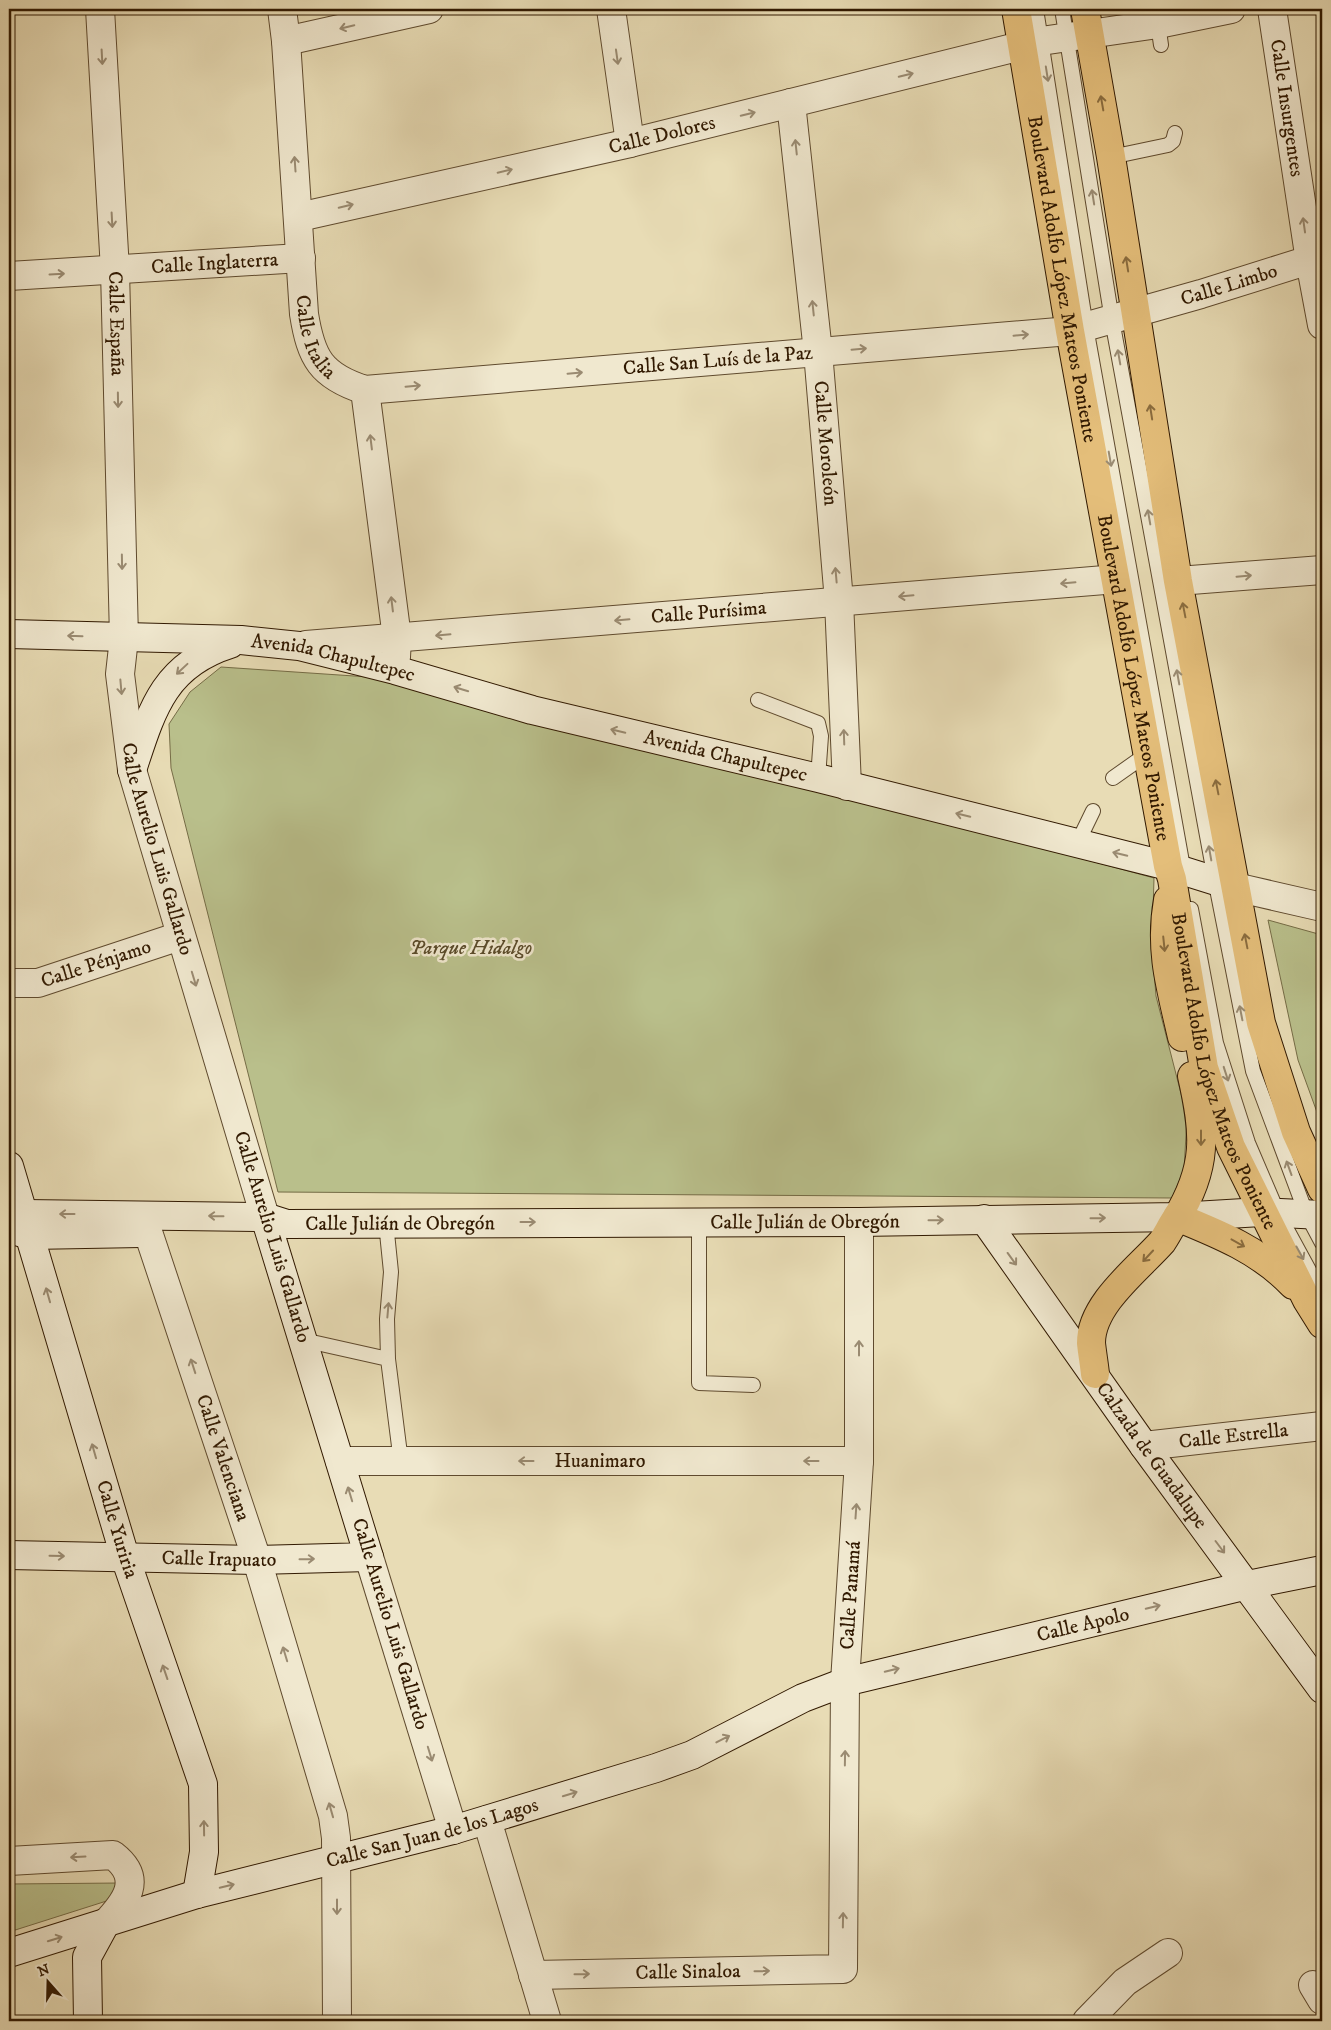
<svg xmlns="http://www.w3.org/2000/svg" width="1331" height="2030" viewBox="0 0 1331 2030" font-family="'IM FELL DW Pica',serif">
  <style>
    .green { fill: #b9bf8b; stroke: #756c46 }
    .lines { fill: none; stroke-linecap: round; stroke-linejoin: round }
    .lane-casing { stroke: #5f4a2e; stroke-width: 16 }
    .street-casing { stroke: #5f4a2e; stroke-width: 30 }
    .secondary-casing { stroke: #311901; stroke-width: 30 }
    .primary-casing { stroke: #311901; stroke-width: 30 }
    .lane { stroke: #f0e8cf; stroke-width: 14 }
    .street { stroke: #f0e8cf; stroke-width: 28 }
    .secondary { stroke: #f0e8cf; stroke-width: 28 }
    .primary { stroke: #e4be7a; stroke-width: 28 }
    .oneway { stroke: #9a8b72 }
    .oneway2 { stroke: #8a6c3e }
    .labels { text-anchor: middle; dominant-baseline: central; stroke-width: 5; stroke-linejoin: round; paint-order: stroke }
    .street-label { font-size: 20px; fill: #311901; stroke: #f0e8cf }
    .park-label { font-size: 20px; font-style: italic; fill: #5a4b2a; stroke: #f0e8cf }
  </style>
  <rect width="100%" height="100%" fill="#e8dcb5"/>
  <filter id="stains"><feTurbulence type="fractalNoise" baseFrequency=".004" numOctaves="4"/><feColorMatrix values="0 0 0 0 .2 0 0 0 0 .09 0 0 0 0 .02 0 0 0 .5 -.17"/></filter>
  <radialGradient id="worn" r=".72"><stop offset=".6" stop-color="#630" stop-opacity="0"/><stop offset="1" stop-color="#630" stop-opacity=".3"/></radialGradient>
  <path class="green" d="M221,667L369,677L532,710L1154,878L1152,947L1156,996L1187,1117L1184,1170L1172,1198L278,1192L171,768L169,724L190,692Z
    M1268,920L1322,935V1126L1298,1060Z
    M119,1883L116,1898L9,1932V1884Z"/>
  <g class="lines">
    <g class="lane-casing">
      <path id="lane" d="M1036,9L1086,327L1184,873
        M1062,9L1112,320L1215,879L1253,1071L1306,1213L1322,1243
        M1158,24L1161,45
        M1111,157L1168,145L1173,141L1175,133
        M758,700L818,723L821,736L818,778
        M1113,778L1147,754
        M1077,844L1093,811
        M1191,909L1216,1043L1248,1143L1278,1213L1322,1294
        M699,1222V1383L753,1385
        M386,1223L391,1272L387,1319L388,1359L401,1462
        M303,1340L388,1359"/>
    </g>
    <g class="street-casing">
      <g id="street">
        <path id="s1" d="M100,9L115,270L124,638L120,674L132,770L265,1217"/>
        <path id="s2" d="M282,9L286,41L304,314C311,358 321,376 365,390L1070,331L1201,294L1322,256"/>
        <path d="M611,9L630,143"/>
        <path id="s3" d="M1272,9L1310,261L1322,325"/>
        <path d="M286,41L429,9"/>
        <path id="s4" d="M791,103L818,352L839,601L847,786"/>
        <path id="s5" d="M299,217L630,143L1041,41L1158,24L1231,9"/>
        <path id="s6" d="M9,276L301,258"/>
        <path d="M365,390L397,638L396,657"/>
        <path d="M1178,581L1322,570"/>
        <path id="s7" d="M306,645L1117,579"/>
        <path d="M1235,887L1322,907"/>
        <path id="s8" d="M9,983H38L180,936"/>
        <path id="s9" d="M148,1232L257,1560L333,1816L336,1838L337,2021"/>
        <path id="s10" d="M1144,1446L1322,1426"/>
        <path id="s11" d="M340,1461H859"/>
        <path d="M369,1557L453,1830"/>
        <path d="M487,1820L547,2021"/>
        <path d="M9,1861L113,1855C144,1879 126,1902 105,1924"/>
        <path id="s12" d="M533,1975L843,1969L845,1682L859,1461V1222"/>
        <path d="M1313,1985L1322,2000"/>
        <path d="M1087,2021L1125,1982L1168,1953"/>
      </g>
    </g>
    <g class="secondary-casing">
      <g id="secondary">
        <path id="s13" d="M9,634L241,640L299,646L395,670L532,710L818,778L1168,866L1235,887"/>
        <path d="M132,770C152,709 164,665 230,644"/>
        <path id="s14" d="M9,1166L125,1557L203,1784L204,1852L197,1894"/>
        <path id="s15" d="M984,1219L1144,1446L1322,1689"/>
        <path id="s16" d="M9,1222L25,1214L265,1217L287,1224L859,1222L1177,1217L1261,1212L1322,1215"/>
        <path d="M13,1230L30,1235L141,1233"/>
        <path id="s17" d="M9,1555L257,1560L369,1557L265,1217"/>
        <path id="s18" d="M9,1953L197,1894L453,1830L656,1768L692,1755L803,1698L845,1682L1248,1585L1322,1570"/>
        <path d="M88,2021L87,1957L105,1924"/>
      </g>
    </g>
    <g class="primary-casing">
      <g id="primary">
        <path id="s19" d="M1016,9L1070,331L1168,866L1172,879L1204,1068L1231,1147L1307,1300L1322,1324"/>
        <path d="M1085,9L1111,157L1178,581L1261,1023L1296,1132L1322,1189"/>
        <path d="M1168,900C1159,950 1171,989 1182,1037"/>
        <path d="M1177,1217C1219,1234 1261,1251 1293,1285"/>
        <path d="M1095,1374C1094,1364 1092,1353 1091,1343C1091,1304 1138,1269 1162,1242C1167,1235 1171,1226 1176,1219C1208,1167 1205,1134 1192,1076"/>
      </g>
    </g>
    <use href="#lane" class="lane"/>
    <use href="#street" class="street"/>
    <use href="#secondary" class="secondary"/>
    <use href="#primary" class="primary"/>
  </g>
  <defs><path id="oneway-shaft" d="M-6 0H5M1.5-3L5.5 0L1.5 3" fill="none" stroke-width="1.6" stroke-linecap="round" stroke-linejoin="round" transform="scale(1.25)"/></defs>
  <g class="oneway">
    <use href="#oneway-shaft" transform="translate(347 27) rotate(167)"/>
    <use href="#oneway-shaft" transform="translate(102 57) rotate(87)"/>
    <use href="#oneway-shaft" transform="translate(617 57) rotate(82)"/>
    <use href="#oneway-shaft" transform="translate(1047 74) rotate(81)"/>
    <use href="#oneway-shaft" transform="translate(906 75) rotate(-14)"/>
    <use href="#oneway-shaft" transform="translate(748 114) rotate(-14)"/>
    <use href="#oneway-shaft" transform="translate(796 147) rotate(-96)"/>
    <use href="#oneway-shaft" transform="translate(295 164) rotate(-94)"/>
    <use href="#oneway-shaft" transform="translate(505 171) rotate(-13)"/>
    <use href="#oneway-shaft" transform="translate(1093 197) rotate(-99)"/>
    <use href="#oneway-shaft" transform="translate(346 206) rotate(-13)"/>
    <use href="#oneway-shaft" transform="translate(112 220) rotate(87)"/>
    <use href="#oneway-shaft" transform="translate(1304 225) rotate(-98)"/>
    <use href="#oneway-shaft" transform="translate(57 274) rotate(-3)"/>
    <use href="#oneway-shaft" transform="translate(813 308) rotate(-96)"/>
    <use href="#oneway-shaft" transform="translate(1021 335) rotate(-5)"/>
    <use href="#oneway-shaft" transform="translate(859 349) rotate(-5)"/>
    <use href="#oneway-shaft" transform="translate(1119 357) rotate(-100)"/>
    <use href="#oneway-shaft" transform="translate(575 373) rotate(-5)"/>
    <use href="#oneway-shaft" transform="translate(413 386) rotate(-5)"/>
    <use href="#oneway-shaft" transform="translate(118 400) rotate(89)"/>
    <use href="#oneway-shaft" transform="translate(371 442) rotate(-97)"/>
    <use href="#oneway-shaft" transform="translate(1110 459) rotate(80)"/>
    <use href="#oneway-shaft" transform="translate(1149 517) rotate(-100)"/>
    <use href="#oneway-shaft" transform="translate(122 562) rotate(89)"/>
    <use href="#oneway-shaft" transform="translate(836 575) rotate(-95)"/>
    <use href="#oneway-shaft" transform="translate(1244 576) rotate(-5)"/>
    <use href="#oneway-shaft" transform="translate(1068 583) rotate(175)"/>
    <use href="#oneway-shaft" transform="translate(906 596) rotate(175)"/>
    <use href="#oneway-shaft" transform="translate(392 604) rotate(-97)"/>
    <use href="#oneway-shaft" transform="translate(622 620) rotate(175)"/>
    <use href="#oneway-shaft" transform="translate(443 635) rotate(175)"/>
    <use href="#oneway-shaft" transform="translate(75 636) rotate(-178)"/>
    <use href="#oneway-shaft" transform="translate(182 669) rotate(137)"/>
    <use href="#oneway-shaft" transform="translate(1178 677) rotate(-100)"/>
    <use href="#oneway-shaft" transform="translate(121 687) rotate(85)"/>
    <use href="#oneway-shaft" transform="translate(461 689) rotate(-163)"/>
    <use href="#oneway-shaft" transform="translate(618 731) rotate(-167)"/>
    <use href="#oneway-shaft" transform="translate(844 737) rotate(-92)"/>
    <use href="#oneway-shaft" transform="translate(963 815) rotate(-166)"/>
    <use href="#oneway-shaft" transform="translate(1210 853) rotate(-100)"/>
    <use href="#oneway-shaft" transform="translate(1120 854) rotate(-166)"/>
    <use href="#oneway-shaft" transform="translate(194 979) rotate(73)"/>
    <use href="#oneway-shaft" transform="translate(1241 1013) rotate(-101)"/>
    <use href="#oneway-shaft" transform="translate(1226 1074) rotate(72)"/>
    <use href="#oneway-shaft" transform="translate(1289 1168) rotate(-110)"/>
    <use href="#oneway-shaft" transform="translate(67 1214) rotate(180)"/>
    <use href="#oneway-shaft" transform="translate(216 1216) rotate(-179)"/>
    <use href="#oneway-shaft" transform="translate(1098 1218) rotate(-1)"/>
    <use href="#oneway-shaft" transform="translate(936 1220) rotate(-1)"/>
    <use href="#oneway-shaft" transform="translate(528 1222)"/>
    <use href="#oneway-shaft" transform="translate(1300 1253) rotate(61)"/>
    <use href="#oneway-shaft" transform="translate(1012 1259) rotate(54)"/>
    <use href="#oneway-shaft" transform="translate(48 1295) rotate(-106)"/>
    <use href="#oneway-shaft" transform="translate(388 1310) rotate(-85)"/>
    <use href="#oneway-shaft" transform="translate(859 1348) rotate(-90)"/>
    <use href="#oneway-shaft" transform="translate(193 1366) rotate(-108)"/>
    <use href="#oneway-shaft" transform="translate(94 1451) rotate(-106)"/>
    <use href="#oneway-shaft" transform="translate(526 1461) rotate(180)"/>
    <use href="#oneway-shaft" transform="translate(811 1461) rotate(180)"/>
    <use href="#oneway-shaft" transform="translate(350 1494) rotate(-107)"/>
    <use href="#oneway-shaft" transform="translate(856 1511) rotate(-86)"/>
    <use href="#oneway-shaft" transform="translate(1220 1547) rotate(53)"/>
    <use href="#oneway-shaft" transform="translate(57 1556) rotate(1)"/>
    <use href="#oneway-shaft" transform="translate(307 1559) rotate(-1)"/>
    <use href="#oneway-shaft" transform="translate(1153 1607) rotate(-14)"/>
    <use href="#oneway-shaft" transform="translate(285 1654) rotate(-107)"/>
    <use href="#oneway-shaft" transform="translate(892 1670) rotate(-14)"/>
    <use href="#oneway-shaft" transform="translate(165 1672) rotate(-109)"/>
    <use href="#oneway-shaft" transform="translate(723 1739) rotate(-27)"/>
    <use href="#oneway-shaft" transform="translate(430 1754) rotate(73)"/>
    <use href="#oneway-shaft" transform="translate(845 1758) rotate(-89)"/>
    <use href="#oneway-shaft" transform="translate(570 1794) rotate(-17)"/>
    <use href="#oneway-shaft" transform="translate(331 1810) rotate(-106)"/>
    <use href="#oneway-shaft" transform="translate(204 1828) rotate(-91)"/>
    <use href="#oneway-shaft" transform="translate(78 1857) rotate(177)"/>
    <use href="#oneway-shaft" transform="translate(227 1886) rotate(-14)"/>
    <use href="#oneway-shaft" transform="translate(337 1907) rotate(90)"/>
    <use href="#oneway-shaft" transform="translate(843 1920) rotate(-89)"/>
    <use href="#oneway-shaft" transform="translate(55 1939) rotate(-17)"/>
    <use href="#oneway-shaft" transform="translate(762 1971) rotate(-1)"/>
    <use href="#oneway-shaft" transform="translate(582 1974) rotate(-1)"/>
  </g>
  <g class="oneway2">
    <use href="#oneway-shaft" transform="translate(1102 103) rotate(-100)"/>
    <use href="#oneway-shaft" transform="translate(1127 264) rotate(-99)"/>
    <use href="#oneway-shaft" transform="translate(1151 412) rotate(-99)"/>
    <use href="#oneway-shaft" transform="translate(1184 610) rotate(-101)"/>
    <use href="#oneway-shaft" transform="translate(1217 787) rotate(-101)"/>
    <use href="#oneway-shaft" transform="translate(1246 941) rotate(-101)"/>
    <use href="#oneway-shaft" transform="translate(1164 944) rotate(84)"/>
    <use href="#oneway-shaft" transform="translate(1201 1138) rotate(90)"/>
    <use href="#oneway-shaft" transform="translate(1238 1243) rotate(29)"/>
    <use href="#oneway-shaft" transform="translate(1148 1256) rotate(133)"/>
  </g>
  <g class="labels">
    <g class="street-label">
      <text stroke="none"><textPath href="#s3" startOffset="100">Calle Insurgentes</textPath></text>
      <text stroke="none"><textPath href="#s5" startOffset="372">Calle Dolores</textPath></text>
      <text stroke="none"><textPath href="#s6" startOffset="206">Calle Inglaterra</textPath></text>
      <text stroke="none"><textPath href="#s19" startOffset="274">Boulevard Adolfo López Mateos Poniente</textPath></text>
      <text stroke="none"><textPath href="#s2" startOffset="1284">Calle Limbo</textPath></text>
      <text stroke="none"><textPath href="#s1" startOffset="315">Calle España</textPath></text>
      <text stroke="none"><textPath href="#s2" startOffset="331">Calle Italia</textPath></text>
      <text stroke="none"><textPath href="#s2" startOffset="765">Calle San Luís de la Paz</textPath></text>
      <text stroke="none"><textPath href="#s4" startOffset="342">Calle Moroleón</textPath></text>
      <text stroke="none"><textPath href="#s7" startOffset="404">Calle Purísima</textPath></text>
      <text stroke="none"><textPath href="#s13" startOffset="326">Avenida Chapultepec</textPath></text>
      <text stroke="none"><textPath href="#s19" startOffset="679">Boulevard Adolfo López Mateos Poniente</textPath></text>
      <text stroke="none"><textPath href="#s13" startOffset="731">Avenida Chapultepec</textPath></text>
      <text stroke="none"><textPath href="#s1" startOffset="845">Calle Aurelio Luis Gallardo</textPath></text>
      <text stroke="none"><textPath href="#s8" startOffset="90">Calle Pénjamo</textPath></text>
      <text stroke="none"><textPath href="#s19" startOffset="1084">Boulevard Adolfo López Mateos Poniente</textPath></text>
      <text stroke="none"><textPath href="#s16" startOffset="799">Calle Julián de Obregón</textPath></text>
      <text stroke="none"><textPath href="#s16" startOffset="394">Calle Julián de Obregón</textPath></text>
      <text transform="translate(272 1237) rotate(73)">Calle Aurelio Luis Gallardo</text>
      <text stroke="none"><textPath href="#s10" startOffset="90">Calle Estrella</textPath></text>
      <text stroke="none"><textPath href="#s15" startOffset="290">Calzada de Guadalupe</textPath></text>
      <text stroke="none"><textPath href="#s9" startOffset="238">Calle Valenciana</textPath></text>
      <text stroke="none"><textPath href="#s11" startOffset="260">Huanimaro</textPath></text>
      <text stroke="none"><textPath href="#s14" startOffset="379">Calle Yuriria</textPath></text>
      <text stroke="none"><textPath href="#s17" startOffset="210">Calle Irapuato</textPath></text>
      <text stroke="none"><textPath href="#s12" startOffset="684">Calle Panamá</textPath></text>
      <text transform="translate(390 1624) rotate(73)">Calle Aurelio Luis Gallardo</text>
      <text stroke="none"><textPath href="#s18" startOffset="1126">Calle Apolo</textPath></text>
      <text stroke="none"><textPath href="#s18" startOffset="440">Calle San Juan de los Lagos</textPath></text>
      <text stroke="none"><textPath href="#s12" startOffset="155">Calle Sinaloa</textPath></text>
    </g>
    <g class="park-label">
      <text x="471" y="948">Parque Hidalgo</text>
    </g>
  </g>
  <rect width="1331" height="2030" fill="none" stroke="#e8dcb5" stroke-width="30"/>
  <rect x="10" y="10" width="1311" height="2010" fill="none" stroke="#311901" stroke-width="2.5"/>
  <rect x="15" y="15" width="1301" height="2000" fill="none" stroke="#311901"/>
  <g transform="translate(48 1982) rotate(340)" stroke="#f0e8cf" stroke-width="4" paint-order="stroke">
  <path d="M0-4L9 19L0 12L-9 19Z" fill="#311901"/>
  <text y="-8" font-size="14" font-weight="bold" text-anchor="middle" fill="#311901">N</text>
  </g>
  <rect width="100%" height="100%" filter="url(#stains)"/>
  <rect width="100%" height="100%" fill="url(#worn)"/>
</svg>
